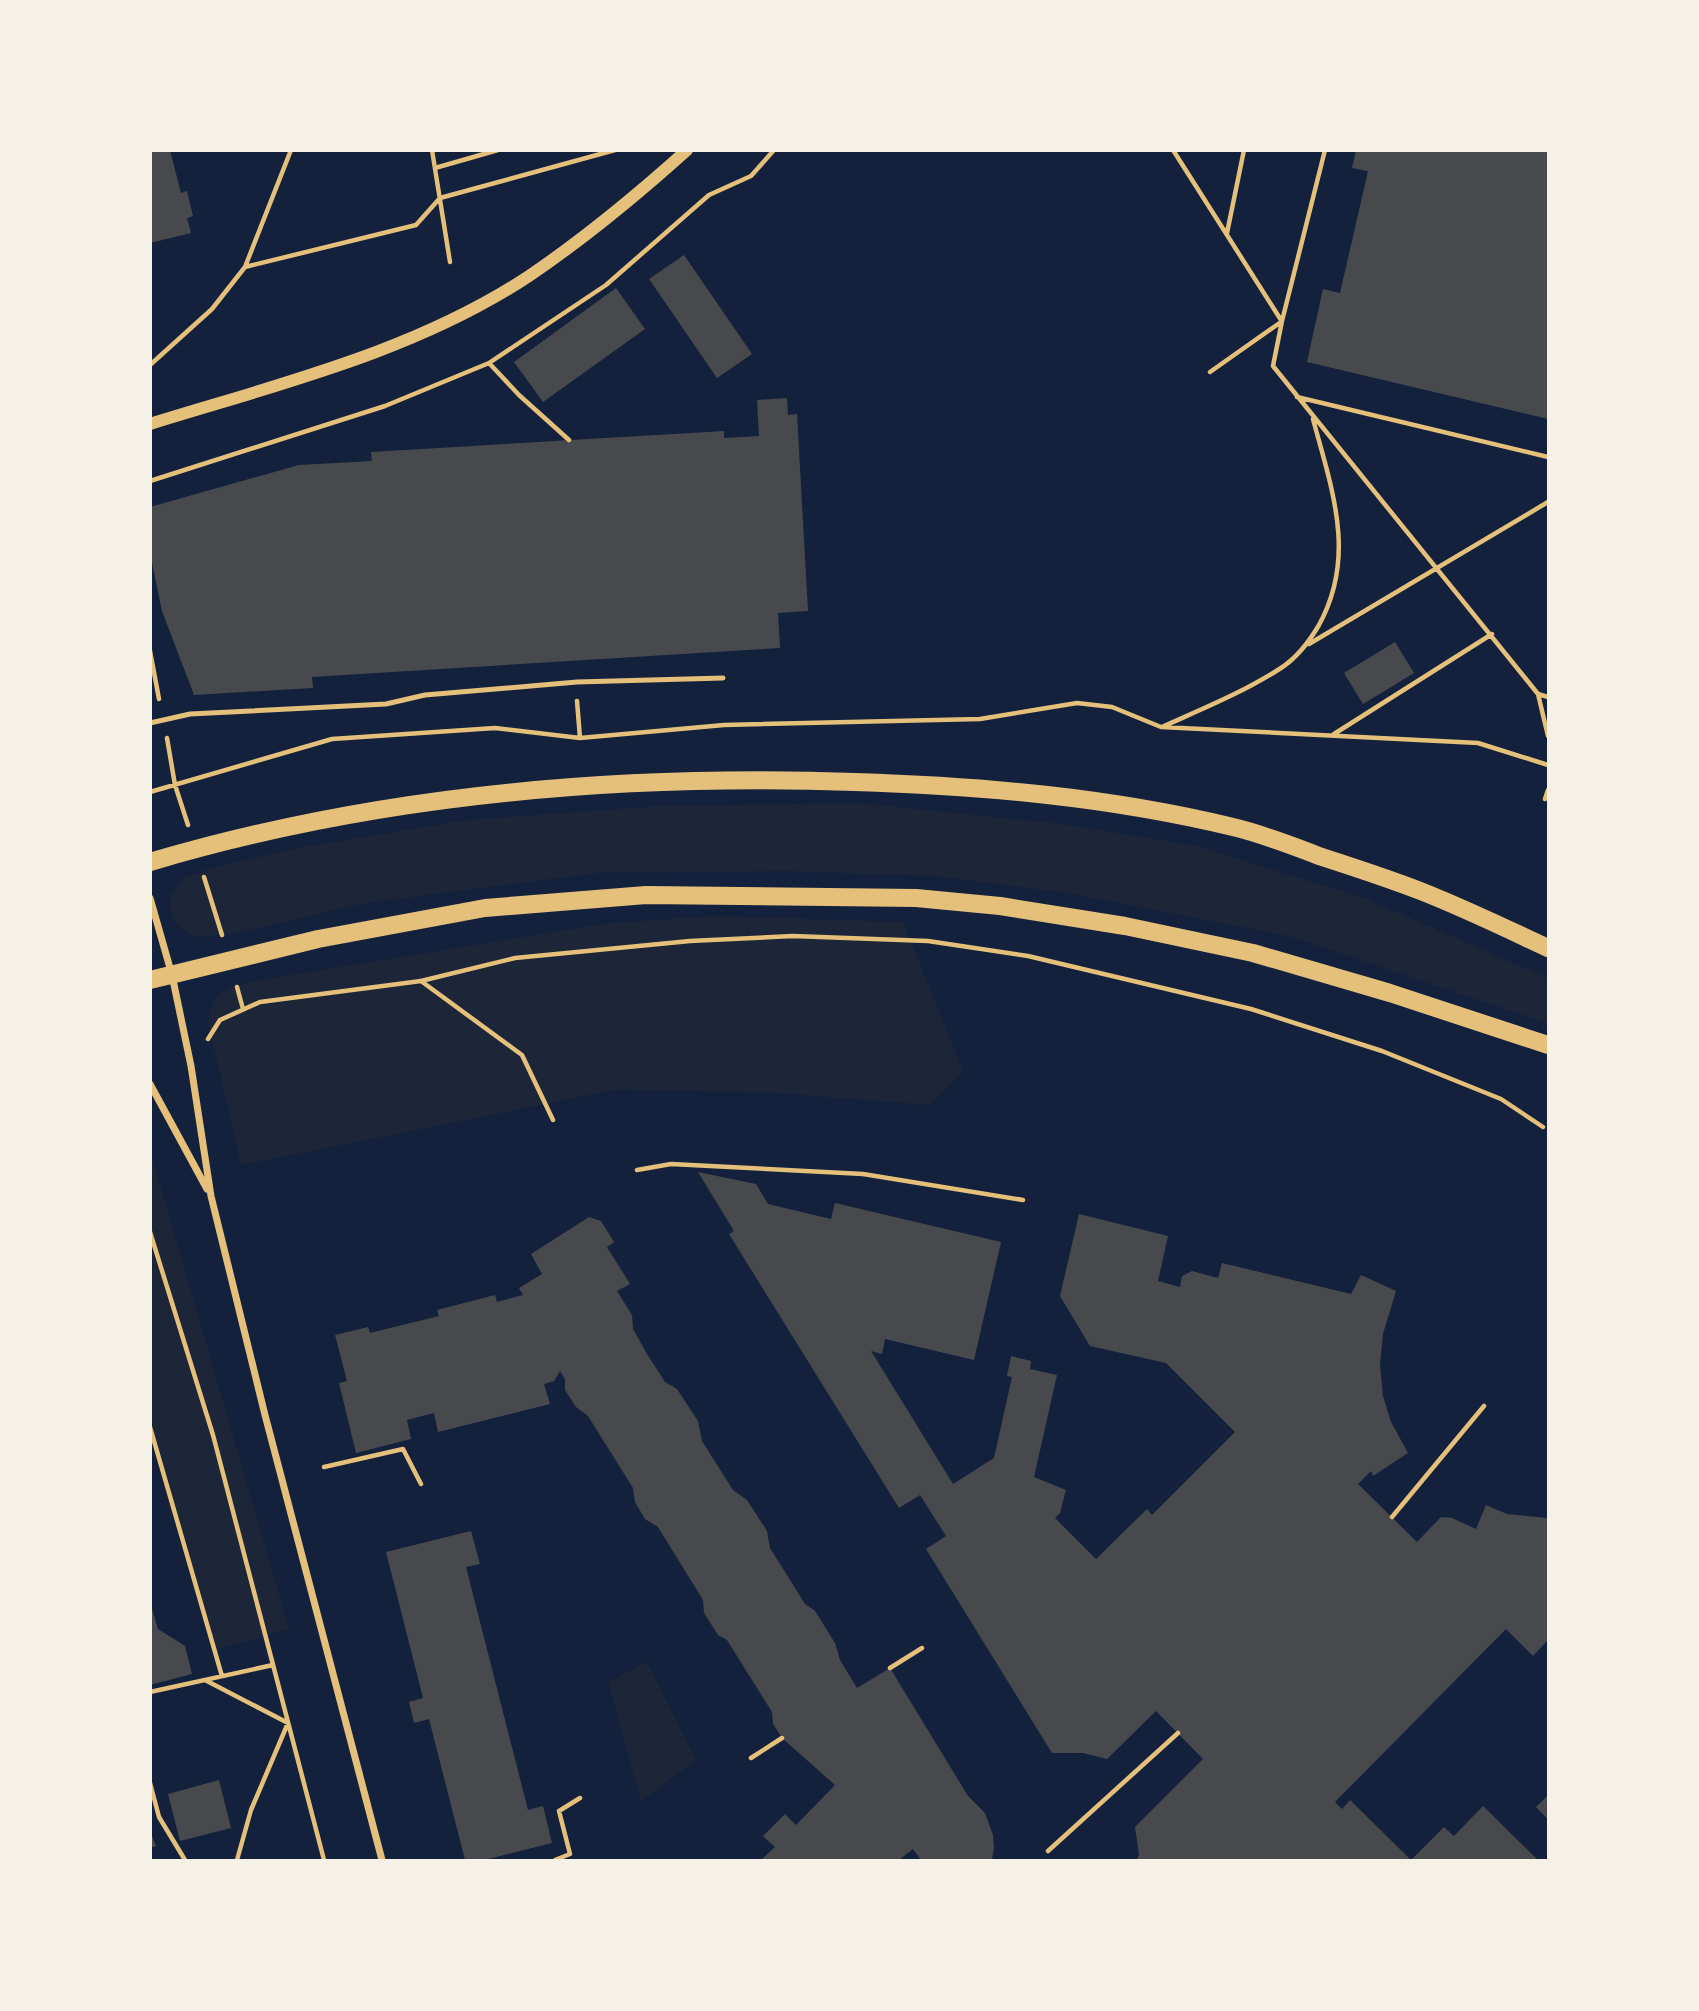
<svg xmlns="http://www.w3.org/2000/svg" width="1699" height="2011" viewBox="0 0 1699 2011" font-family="'Nunito Sans',sans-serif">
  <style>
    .green { fill: #1d2539 }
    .building { fill: #48494c }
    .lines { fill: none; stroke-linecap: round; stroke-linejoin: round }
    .path { stroke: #e5c07b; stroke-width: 4.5 }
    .service { stroke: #e5c07b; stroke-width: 5 }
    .minor { stroke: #e5c07b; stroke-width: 7 }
    .tertiary { stroke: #e5c07b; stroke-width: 12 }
    .primary { stroke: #e5c07b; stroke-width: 18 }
  </style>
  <rect width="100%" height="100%" fill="#14213d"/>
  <path class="green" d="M858,803L1062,824L1197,846L1364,898L1548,978V1023L1288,936L1068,893L934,876L786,871L597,873L366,903L240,932L203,937L189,934L177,925L170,910L172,892L185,877L220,866L298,848L467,820L659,806Z
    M715,916L903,922L963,1071L929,1105L778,1093L619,1089L241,1165L208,1021C210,1016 210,1009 212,1004C221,985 255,981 273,978L609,923Z
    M150,1150L289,1629L215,1650L151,1439Z
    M647,1662L696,1760L641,1801L608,1682Z"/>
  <path class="building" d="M150,150H170L181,193L187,191L193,216L187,218L191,233L150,243Z
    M1356,150H1548V419L1307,362L1323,289L1340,293L1368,171L1352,168Z
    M684,255L752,354L717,378L649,279Z
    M616,288L645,329L543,402L514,362Z
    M787,398L788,415L797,414L808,611L778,613L780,648L312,677L313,688L194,695L162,611L150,553V507L299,465L372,461L371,452L724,431V438L759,436L757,400Z
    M1395,642L1414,673L1363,704L1344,673Z
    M698,1172L756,1184L768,1204L831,1219L835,1203L1001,1242L974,1360L885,1339L882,1354L871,1351L953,1484L994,1458L1012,1377L1007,1376L1011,1356L1031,1361L1030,1369L1057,1375L1034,1477L1066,1490L1060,1513L1055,1518L1096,1559L1147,1509L1152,1515L1235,1432L1166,1363L1090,1346L1060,1296L1079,1214L1168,1236L1158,1281L1180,1287L1182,1276L1192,1271L1218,1278L1222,1263L1351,1294L1361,1275L1396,1291L1383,1334L1380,1365L1383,1396L1391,1422L1408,1453L1373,1476L1371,1471L1358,1484L1417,1542L1441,1517L1452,1518L1476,1529L1486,1505L1507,1514L1548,1518V1640L1533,1656L1506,1629L1335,1802L1342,1809L1350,1800L1411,1860L1444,1827L1454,1836L1483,1806L1538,1860H1137L1139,1854L1135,1827L1203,1759L1156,1711L1107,1759L1083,1753H1052L926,1549L946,1536L920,1495L899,1508L729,1234L734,1231Z
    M589,1217L601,1221L614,1242L607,1247L630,1284L617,1291L632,1315L633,1329L647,1354L665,1382L677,1389L698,1421L702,1441L733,1490L747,1500L767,1531L770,1548L805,1604L815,1611L835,1643L840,1660L857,1688L890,1668L968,1796L985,1813L993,1835L994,1847L992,1860H921L913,1849L899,1860H761L775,1847L763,1836L785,1814L796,1825L835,1785L782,1738L773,1724L772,1712L727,1640L718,1635L704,1613L703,1600L658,1527L645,1519L635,1502L633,1488L588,1416L576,1407L565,1390V1379L560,1371L554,1381L544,1384L550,1404L438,1432L434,1413L407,1420L411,1439L356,1453L339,1383L347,1381L335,1335L368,1327L370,1333L439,1316L437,1310L495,1295L497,1302L523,1295L519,1288L542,1274L531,1254Z
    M471,1531L480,1564L466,1567L528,1810L543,1806L552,1843L484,1860H465L429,1719L414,1723L409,1702L423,1698L386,1552Z
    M150,1602L158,1629L185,1646L192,1674L150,1685Z
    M219,1780L231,1828L180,1841L168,1794Z
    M1548,1795V1819L1536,1807Z
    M150,1831L156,1846L150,1848Z"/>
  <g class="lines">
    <path class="path" d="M432,150L450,262
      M1173,150L1281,320
      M1325,150L1282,321L1273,366L1538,694L1548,736
      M435,168L498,150
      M1227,233L1244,150
      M245,267L416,225L440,198L615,150
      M489,363L519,395L569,440
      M150,365L212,309L245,267L291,150
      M1210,372L1281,322
      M1297,397L1548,457
      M150,481L385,406L489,363L606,285L709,195L751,176L774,150
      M1309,644L1548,502
      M150,651L159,699
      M1538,694L1548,697
      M577,701L580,738
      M1162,727C1202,709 1244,692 1281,668C1298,657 1309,642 1319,625C1357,556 1332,490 1313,419
      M1334,734L1492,634
      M167,738L175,785L188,825
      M150,792L332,739L495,728L580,738L724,725L980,719L1077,703L1112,707L1161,727L1478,743L1548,765
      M1545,799L1548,790
      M204,877L222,935
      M421,981L522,1055L553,1120
      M237,987L243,1009
      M208,1039L220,1020L260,1002L421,981L515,958L690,941L793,936L928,941L1028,956L1251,1009L1382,1051L1501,1099L1543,1127
      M637,1170L671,1164L863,1174L1023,1200
      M150,1232L213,1435L324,1860
      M150,1427L222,1676
      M324,1467L403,1449L421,1484
      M1392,1517L1484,1406
      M890,1668L922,1648
      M205,1680L288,1723L251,1810L237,1860
      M150,1692L273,1665
      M751,1758L782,1738
      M150,1783L159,1817L185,1860
      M1048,1851L1178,1733
      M555,1860L570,1854L559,1811L580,1798"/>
    <path class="service" d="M150,723L190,714L386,704L425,695L577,682L723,678"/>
    <path class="minor" d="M150,898L172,975L191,1066L211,1196L265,1415L382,1860
      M150,1084L207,1189"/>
    <path class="tertiary" d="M150,424C279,384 416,351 529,276C585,238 637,195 687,150"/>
    <path class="primary" d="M150,862C379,794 618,774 855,782C982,786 1109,797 1233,827C1263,834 1293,846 1322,857C1356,868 1390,879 1423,892C1466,909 1507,929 1548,948
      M150,980L318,939L485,908L646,895L916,898L1000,906L1125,926L1253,953L1390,993L1548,1045"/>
  </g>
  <rect width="1699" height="2011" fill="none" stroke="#f6f1e7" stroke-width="304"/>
</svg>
